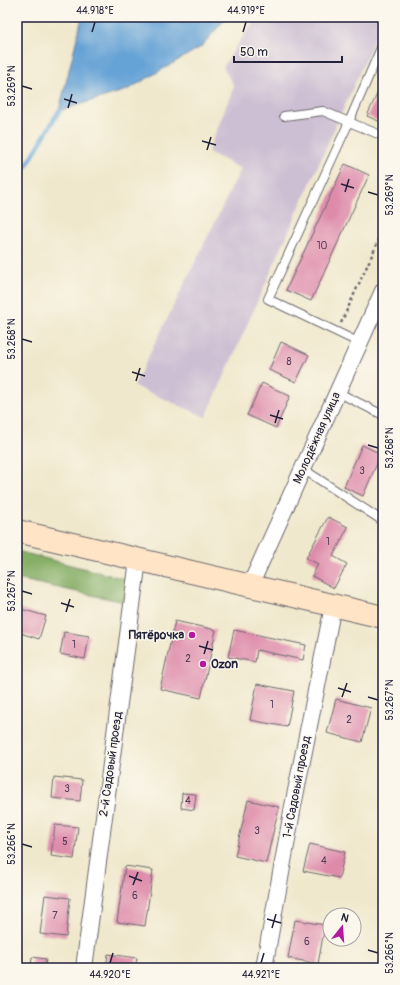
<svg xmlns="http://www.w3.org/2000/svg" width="400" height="985" viewBox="0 0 400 985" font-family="Pangolin,sans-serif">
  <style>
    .industrial { fill: #ccbed3 }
    .forest { fill: #86af66; stroke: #546850 }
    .water { fill: #65a2d6; stroke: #446288 }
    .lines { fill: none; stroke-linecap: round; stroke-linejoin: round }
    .stream { stroke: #65a2d6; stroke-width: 4.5 }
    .building { fill: #de8baa }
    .lane-casing { stroke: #6a676e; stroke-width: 10 }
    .street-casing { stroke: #6a676e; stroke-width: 18 }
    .secondary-casing { stroke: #6a676e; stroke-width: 24 }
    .path { stroke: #6a676e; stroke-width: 2.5; stroke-dasharray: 3 3; stroke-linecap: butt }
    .lane { stroke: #fff; stroke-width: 8 }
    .street { stroke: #fff; stroke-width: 16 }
    .secondary { stroke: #ffe4c6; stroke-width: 22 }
    .ticks { fill: none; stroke: #22223b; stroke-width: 1.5 }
    .poi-dot { fill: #b5179e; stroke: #fbf7ec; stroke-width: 1.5 }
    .labels { text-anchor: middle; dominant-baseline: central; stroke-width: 3; stroke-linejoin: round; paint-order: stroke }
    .number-label { font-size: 10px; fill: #513c57 }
    .street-label { font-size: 12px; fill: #22223b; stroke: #fbf7ec }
    .poi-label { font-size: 12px; font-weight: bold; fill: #22223b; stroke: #fbf7ec; text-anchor: end }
    .neatline { fill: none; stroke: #22223b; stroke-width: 1.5 }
    .ticks-label { font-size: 10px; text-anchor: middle; fill: #22223b }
  </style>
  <rect width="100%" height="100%" fill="#fbf7ec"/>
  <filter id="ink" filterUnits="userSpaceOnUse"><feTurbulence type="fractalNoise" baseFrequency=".025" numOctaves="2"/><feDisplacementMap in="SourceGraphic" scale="8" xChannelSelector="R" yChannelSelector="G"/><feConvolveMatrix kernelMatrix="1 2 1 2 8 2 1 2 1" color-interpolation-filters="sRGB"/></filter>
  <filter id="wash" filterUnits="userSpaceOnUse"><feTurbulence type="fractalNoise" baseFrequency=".012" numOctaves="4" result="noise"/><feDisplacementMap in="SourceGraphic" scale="16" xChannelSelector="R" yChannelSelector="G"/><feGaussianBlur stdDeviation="0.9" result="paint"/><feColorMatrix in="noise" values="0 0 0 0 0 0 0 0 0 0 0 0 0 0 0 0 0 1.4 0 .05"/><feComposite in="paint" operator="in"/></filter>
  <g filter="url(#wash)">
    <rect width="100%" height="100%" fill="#f0e8cc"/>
    <path class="industrial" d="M256,17H383V20L206,417L134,386L241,169L208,152L234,86L223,67Z"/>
    <path class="forest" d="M17,551L129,580L124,602L17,579Z"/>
    <path class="water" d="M82,17H227L201,47L127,90L59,111Z"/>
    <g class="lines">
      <path class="stream" d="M17,182L59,111"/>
    </g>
    <g id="blocks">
      <path class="building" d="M383,81V123L367,116Z
        M345,164L369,175L311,301L286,290Z
        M281,342L309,355L296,382L269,370Z
        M262,383L290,396L276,428L247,415Z
        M362,445L381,454L363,496L344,487Z
        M328,517L348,527L333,556L347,564L334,588L312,576L318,564L306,558Z
        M17,608L46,616L39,639L17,632Z
        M175,621L216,630L201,698L160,689Z
        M234,630L306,645L303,660L257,650L255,662L228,657Z
        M64,632L89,636L85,659L60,654Z
        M257,684L294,691L287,727L250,720Z
        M336,699L371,708L362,742L327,733Z
        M54,777L82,780L80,801L52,798Z
        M182,793L196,794L194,810L181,808Z
        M248,800L279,807L266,863L235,856Z
        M55,825L78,827L74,859L51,856Z
        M310,844L345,852L339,878L303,871Z
        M125,866L153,870L145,926L117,922Z
        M45,895L70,898L66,937L40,934Z
        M295,920L325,925L318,964L288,958Z
        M108,954L137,958L135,968H106Z
        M32,957L46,959L45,968H31Z"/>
    </g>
  </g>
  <g filter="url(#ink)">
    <use href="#blocks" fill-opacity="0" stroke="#6a676e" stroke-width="1"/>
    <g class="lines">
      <g class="lane-casing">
        <path id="lane" d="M284,116L323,111L349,122L383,43
          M360,343L268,299L349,122L383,136
          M337,392L383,415
          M303,469L383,521"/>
      </g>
      <g class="street-casing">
        <path id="street" d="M250,586L383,291
          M84,968L138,560
          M264,968L293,806L333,606"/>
      </g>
      <g class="secondary-casing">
        <path id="secondary" d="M17,531L383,617"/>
      </g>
      <path class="path" d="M341,323L383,231"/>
      <use href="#lane" class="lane"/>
      <use href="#street" class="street"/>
      <use href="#secondary" class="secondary"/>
    </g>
  </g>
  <path class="ticks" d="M92,32L95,22M243,32L246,22M22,86L32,89M64,99L77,103M68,108L72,94M202,141L216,145M207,150L211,137M341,184L354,188M345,192L349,179M368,192L378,195M22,339L32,342M132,372L145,376M136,381L140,368M270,415L283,419M275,423L279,410M368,445L378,448M22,591L32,594M61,603L74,607M66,612L70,599M199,646L213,650M204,654L208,641M338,688L351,692M342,697L347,683M368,697L378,700M22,844L32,847M129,876L142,881M133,885L138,872M267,919L281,923M272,928L276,914M368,950L378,953M110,963L113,953M261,963L264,953"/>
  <g class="poi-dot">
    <circle cx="192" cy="635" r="4"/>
    <circle cx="203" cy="664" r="4"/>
  </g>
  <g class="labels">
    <g class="number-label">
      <text x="322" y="246">10</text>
      <text x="289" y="362">8</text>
      <text x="362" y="471">3</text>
      <text x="328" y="542">1</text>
      <text x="74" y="645">1</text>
      <text x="188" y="659">2</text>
      <text x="272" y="705">1</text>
      <text x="349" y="720">2</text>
      <text x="67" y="789">3</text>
      <text x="188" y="801">4</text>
      <text x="257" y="831">3</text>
      <text x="65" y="842">5</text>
      <text x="324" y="861">4</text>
      <text x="135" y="896">6</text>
      <text x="55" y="916">7</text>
      <text x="307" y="942">6</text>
    </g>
    <g class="street-label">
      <text transform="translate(317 438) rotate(-66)">Молодёжная улица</text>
      <text transform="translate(111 764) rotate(-82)">2-й Садовый проезд</text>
      <text transform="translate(297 787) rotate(-79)">1-й Садовый проезд</text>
    </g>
    <g class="poi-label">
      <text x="184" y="635">Пятёрочка</text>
      <text x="211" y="664" text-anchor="start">Ozon</text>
    </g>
  </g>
  <rect width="400" height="985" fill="none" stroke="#fbf7ec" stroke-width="44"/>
  <g transform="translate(342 927) rotate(17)"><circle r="19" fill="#fbf7ec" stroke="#a4a2a5"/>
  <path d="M0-3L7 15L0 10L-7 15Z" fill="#b5179e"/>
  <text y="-6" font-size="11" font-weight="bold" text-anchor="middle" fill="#22223b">N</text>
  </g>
  <path d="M234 56v6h108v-6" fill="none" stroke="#22223b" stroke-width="2"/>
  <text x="240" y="56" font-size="12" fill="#22223b" stroke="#fbf7ec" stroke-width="3" paint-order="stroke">50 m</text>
  <rect x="22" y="22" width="356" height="941" class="neatline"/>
  <g class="ticks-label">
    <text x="95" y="14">44.918°E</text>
    <text x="246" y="14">44.919°E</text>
    <text transform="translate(11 86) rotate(-90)" y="4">53.269°N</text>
    <text transform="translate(389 195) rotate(-90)" y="4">53.269°N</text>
    <text transform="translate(11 339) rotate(-90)" y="4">53.268°N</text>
    <text transform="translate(389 448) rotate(-90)" y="4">53.268°N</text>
    <text transform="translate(11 591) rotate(-90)" y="4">53.267°N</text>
    <text transform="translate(389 700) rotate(-90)" y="4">53.267°N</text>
    <text transform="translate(11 844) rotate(-90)" y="4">53.266°N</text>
    <text transform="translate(389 953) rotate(-90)" y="4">53.266°N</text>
    <text x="110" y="978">44.920°E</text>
    <text x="261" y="978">44.921°E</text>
  </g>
</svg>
